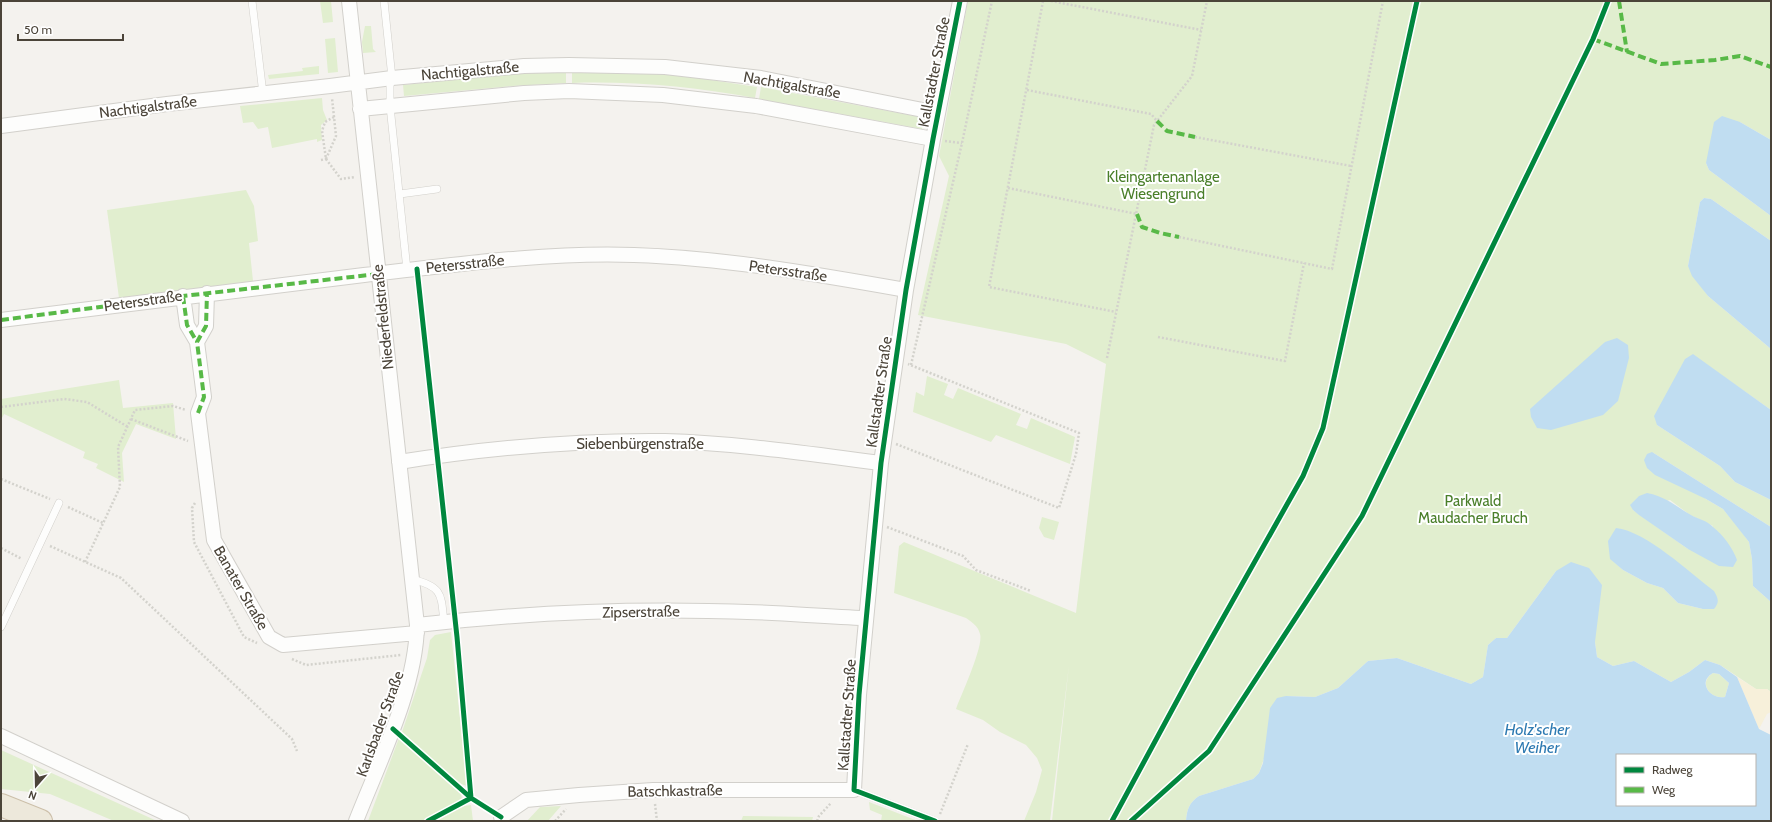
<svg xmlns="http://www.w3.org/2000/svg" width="1772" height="822" viewBox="0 0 1772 822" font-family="Cabin,sans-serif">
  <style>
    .green { fill: #e1eecf; fill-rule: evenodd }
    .sand { fill: #f7f0da }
    .water { fill: #c0ddf1; fill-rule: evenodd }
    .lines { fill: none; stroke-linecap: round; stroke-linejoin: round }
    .service-casing { stroke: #d2d0cb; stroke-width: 8 }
    .minor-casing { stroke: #d2d0cb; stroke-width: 16 }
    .motorway-casing { stroke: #ccbfa9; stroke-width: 24 }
    .path { stroke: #d3d2cc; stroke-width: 2.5; stroke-dasharray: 2 2; stroke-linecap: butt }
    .service { stroke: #fdfdfc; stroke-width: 7 }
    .minor { stroke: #fdfdfc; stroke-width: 14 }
    .motorway { stroke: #ede8db; stroke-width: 22 }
    .quiet { stroke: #58b947; stroke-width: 4; stroke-dasharray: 8 4; stroke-linecap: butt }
    .cycleway-casing { stroke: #fff; stroke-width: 8 }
    .cycleway { stroke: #00873e; stroke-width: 5 }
    .labels { text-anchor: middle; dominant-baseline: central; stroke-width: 4; stroke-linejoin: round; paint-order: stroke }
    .street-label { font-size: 15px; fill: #4b4439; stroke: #fff }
    .park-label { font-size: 15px; fill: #4a7f2a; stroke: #fff }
    .water-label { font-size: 16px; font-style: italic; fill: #2e7ab2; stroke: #fff }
  </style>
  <rect width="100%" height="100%" fill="#f4f2ee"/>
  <path class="green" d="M320,1H331L333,22L323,23Z
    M968,1H1771V140L1740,122L1706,163L1709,170L1771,216V241L1711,199L1704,198L1700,202L1688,266L1708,296L1771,349V410L1693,355L1657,425L1720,466L1735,482L1771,500V527L1652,452L1706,499L1723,509L1738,527L1749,542L1752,559L1753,586L1771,602V692L1767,689H1756L1720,665L1705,660L1689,672L1671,682L1634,661L1613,666L1597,657L1595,642L1556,571L1507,638H1496L1488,645L1483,677L1471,684L1397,658L1368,661L1338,688L1315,697L1286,696L1259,773L1253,779L1199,796C1189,803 1187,809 1186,821H1052L1069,665L1050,821H1024L1036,792L1042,770L1037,758L1026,745L1000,732L983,720L956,709C961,695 984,646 980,634C978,626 973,623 966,618L894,593L899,546L904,542L1076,613L1106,364L1066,344L918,315L949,176L939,156ZM1670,500L1690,515L1713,526L1688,549L1633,510ZM1611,559L1703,609L1678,603L1663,588L1647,583L1623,570Z
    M365,26H371L373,49L376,52L363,53L362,42Z
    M335,38L338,72L328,73L325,39Z
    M319,66V74L269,79L268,75L303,71L302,68Z
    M566,71V83L512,86L404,96L403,85L511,74Z
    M572,71L678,75L757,87L755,98C695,87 633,81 572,83Z
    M761,87L925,118L922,129L759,99Z
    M322,98L323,110L327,120L321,125L322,140L317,142V139L272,148L268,127L258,129L253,122L243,123L240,106Z
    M246,190L254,206L258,241L249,243L253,281L119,298L107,210Z
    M927,376L948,384L944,395L953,399L958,388L1021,414L1016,425L1027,429L1031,418L1075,437L1070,464L996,435L991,442L913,412L916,392L924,396Z
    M119,380L123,408L173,403L176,439L136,424L122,453L124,482L96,468L98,464L83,458L85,452L4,414L1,420V399Z
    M1042,517L1059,522L1054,540L1044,537L1039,528Z
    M451,632L467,786L458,783L402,732L427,658L430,640L435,635Z
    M1713,673L1719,674L1729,683L1725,697C1711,700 1697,683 1713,673Z
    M399,738L461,793L462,800L423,821H368Z
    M1,750L157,821H114L50,794L1,789Z
    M869,802L918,821H881L882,815L870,810Z
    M471,805L473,821H436L464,806Z
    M561,806L548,821H527L540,807Z
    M743,816L813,817L812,821H741Z"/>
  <path class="sand" d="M1737,677L1756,689H1767L1771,692V712L1767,714L1759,729Z"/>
  <path class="water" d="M1722,116L1740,122L1771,140V216L1709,170L1706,163L1714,122Z
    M1704,198L1711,199L1771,241V349L1708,296L1692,276L1688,266L1700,202Z
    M1617,338L1628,345L1629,358L1618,401L1603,415L1551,430L1537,428L1531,417L1530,409L1605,342Z
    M1693,354L1771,410V500L1735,482L1720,466L1657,425L1654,416L1685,359Z
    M1652,452L1771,527V602L1753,586L1752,559L1749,542L1723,509L1706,499L1655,475L1647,468L1644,460L1647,454Z
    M1647,493C1667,497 1675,506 1691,515C1698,519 1708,521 1713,527C1723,535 1733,548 1737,560L1733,567L1719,566L1688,549L1639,515L1633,510L1630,505L1639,496Z
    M1616,528C1646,531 1690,573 1714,591C1718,598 1720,602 1714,609H1703L1678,603L1663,588L1647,583L1623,570L1610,559L1608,541Z
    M1571,562L1589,568L1602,585L1595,642L1597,657L1613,666L1634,661L1671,682L1689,672L1705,660L1720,665L1737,677L1759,729L1771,735V821H1186C1187,809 1189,803 1199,796L1253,779L1259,773L1263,763L1270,708L1277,698L1286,696L1315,697L1338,688L1368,661L1397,658L1471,684L1483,677L1488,645L1496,638H1507L1556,571ZM1713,673L1719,674L1729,683L1725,697C1710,700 1697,682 1713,673ZM1617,755H1755V805H1617Z"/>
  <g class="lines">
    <g class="service-casing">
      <path id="service" d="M252,1L263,94
        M384,1L392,78L390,86V106L407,270
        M400,194L437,189
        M412,579C443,587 441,594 444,623
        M1,627L59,503
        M854,790L935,821"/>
    </g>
    <g class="minor-casing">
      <path id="minor" d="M349,1L417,625C416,689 379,762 356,821
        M360,109L524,93L569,91L663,95L756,106L933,139
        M1,126L167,104L330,86L392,78L524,66L569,65L665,67L761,78L938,113
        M207,293L206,326L197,342L204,397L198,413L214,540L269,637L283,645L417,633
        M183,296L187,325L197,342
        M1,320C122,304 243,289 364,275C453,265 544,252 634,255C725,258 815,274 906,290
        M399,462C487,448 576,440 665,441C737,443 810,454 881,463
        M417,625C513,614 612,609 708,611C761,611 813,616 866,618
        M1,736L182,821
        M501,817L526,800L579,795L653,790H854L859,695L881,463L906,290L933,139L960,1"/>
    </g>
    <g class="motorway-casing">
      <path id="motorway" d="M1,805L41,821"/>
    </g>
    <path class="path" d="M1043,1L989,287L1116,312
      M1051,1L1201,30
      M1027,90L1151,114L1157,121
      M334,117L325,122L322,131L326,159L341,179L355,177
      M1195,137L1351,166
      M945,141L962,143
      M326,159L336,136L332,98
      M321,160L326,159
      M1008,188L1137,214
      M1179,237L1332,269L1383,1
      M1158,337L1285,361L1304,263
      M1107,358L1154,125L1192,76L1207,1
      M911,365L962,143L992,1
      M1,407L64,399L87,402L128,427
      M131,419L188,441
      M896,444L1059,508L1076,454L1079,433L908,364
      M1,479L50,499
      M195,503L192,508L194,542L244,637L257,643
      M68,507L103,523
      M887,527L963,556L976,570L1031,591
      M50,546L121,578L292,739L297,751
      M1,548L22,559
      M85,562L120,487L118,447L135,410L173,406L186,410
      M292,659L306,665L401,655
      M655,804L657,821
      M940,814L968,744
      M555,821L566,809
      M817,821L819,816L831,803"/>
    <use href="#service" class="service"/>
    <use href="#minor" class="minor"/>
    <use href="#motorway" class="motorway"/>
    <path class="quiet" d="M1619,1L1627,52
      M1593,39L1661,64L1715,60L1740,56L1771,67
      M1157,121L1167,131L1195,137
      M1137,214L1142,227L1160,233L1179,237
      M183,296L187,325L197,342
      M1,320L183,296L378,274
      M198,413L204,397L197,342L206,326L207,293"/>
    <g class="cycleway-casing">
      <path id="cycleway" d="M417,269L457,637L471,798L428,821
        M393,729L471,798L501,817
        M935,821L854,790L859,695L881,463L906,290L933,139L960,1
        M1112,821L1192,673L1303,476L1323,428L1417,1
        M1131,821L1209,751L1362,516L1593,39L1608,1"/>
    </g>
    <use href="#cycleway" class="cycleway"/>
  </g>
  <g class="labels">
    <g class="street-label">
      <text transform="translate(470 71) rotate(-5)">Nachtigalstraße</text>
      <text transform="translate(934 72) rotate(-79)">Kallstadter Straße</text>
      <text transform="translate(792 85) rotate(10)">Nachtigalstraße</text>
      <text transform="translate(148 107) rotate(-7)">Nachtigalstraße</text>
      <text transform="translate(465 264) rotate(-6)">Petersstraße</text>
      <text transform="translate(788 271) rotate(8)">Petersstraße</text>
      <text transform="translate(143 301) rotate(-8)">Petersstraße</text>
      <text transform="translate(383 317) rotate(-96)">Niederfeldstraße</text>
      <text transform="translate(879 392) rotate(-82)">Kallstadter Straße</text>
      <text x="640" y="444">Siebenbürgenstraße</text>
      <text transform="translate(241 588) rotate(60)">Banater Straße</text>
      <text transform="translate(641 612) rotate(-1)">Zipserstraße</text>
      <text transform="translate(847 715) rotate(-86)">Kallstadter Straße</text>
      <text transform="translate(380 724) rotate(-70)">Karlsbader Straße</text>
      <text transform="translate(675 791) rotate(-1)">Batschkastraße</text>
    </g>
    <g class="park-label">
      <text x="1163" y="177">Kleingartenanlage<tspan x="1163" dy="17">Wiesengrund</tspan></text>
      <text x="1473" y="501">Parkwald<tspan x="1473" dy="17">Maudacher Bruch</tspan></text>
    </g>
    <g class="water-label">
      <text x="1537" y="729">Holz'scher<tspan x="1537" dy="18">Weiher</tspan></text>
    </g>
  </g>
  <rect width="1772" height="822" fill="none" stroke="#4b4439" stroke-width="4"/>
  <rect x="1616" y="754" width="140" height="52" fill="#ffffff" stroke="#b7b4b0"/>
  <rect x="1624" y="767" width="20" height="6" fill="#00873e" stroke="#b7b4b0"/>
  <text x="1652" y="774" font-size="12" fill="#4b4439">Radweg</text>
  <rect x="1624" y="787" width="20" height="6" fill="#58b947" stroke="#b7b4b0"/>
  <text x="1652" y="794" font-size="12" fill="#4b4439">Weg</text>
  <g transform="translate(36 786) rotate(200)" stroke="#ffffff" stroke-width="3" paint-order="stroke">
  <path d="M0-3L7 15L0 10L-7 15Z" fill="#4b4439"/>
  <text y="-6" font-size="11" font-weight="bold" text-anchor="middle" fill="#4b4439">N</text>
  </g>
  <path d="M18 34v6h105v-6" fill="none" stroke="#4b4439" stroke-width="2"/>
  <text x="24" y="34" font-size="12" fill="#4b4439" stroke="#ffffff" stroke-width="3" paint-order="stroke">50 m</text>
</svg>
